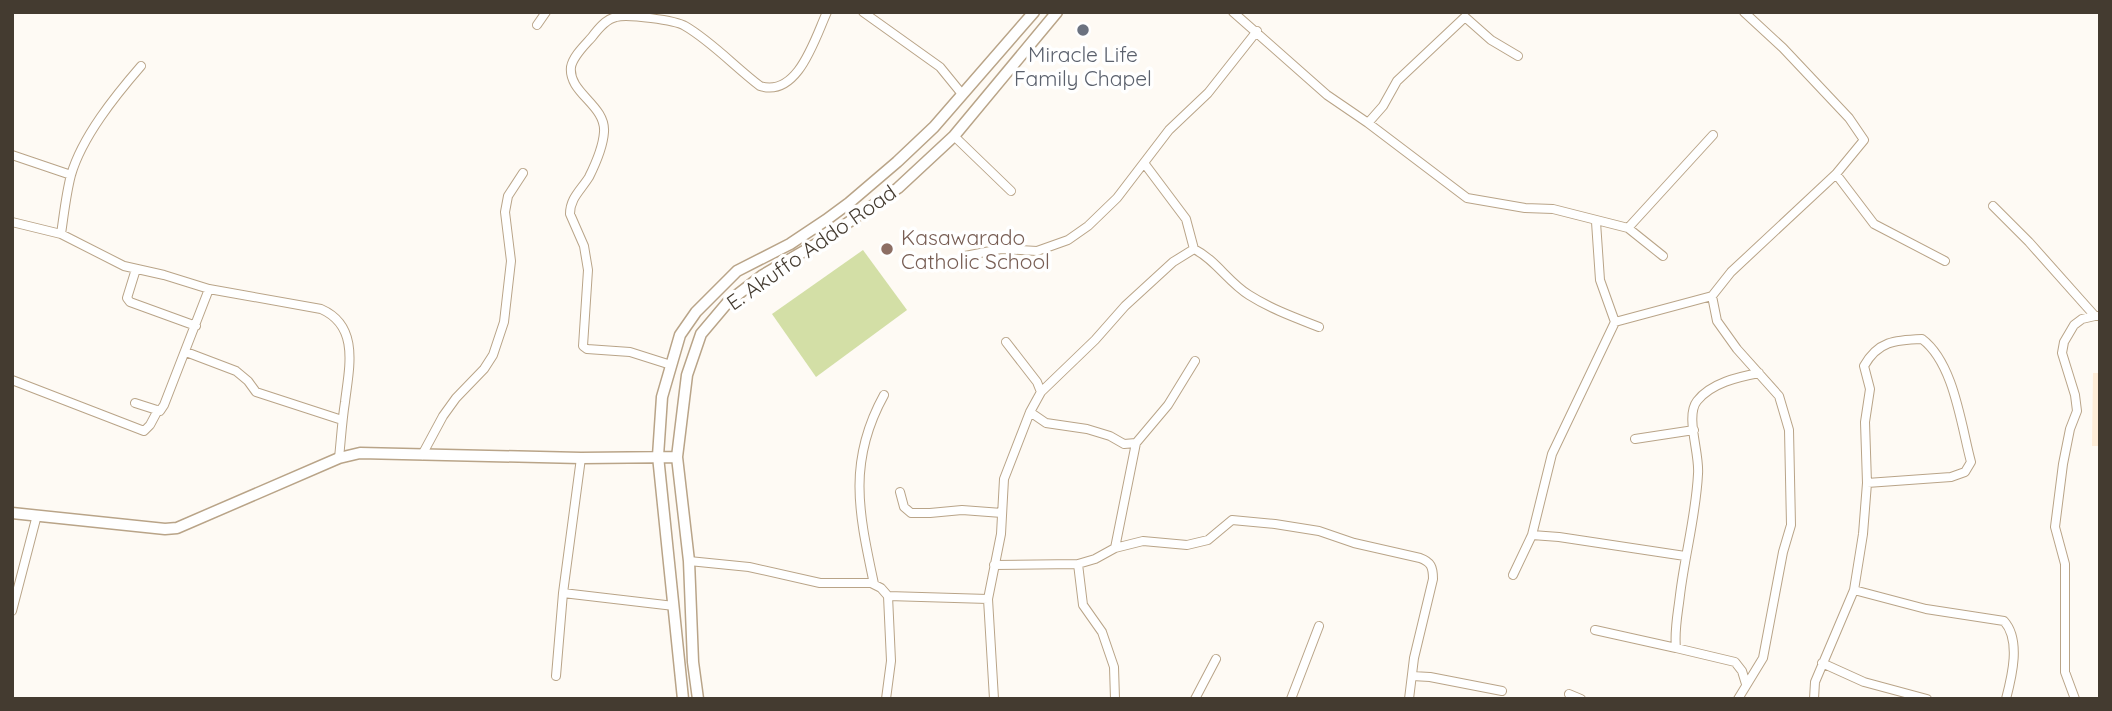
<svg xmlns="http://www.w3.org/2000/svg" width="2112" height="711" viewBox="0 0 2112 711" font-family="Quicksand,sans-serif">
  <style>
    .built { fill: #feedd8 }
    .green { fill: #d3dfa6 }
    .lines { fill: none; stroke-linecap: round; stroke-linejoin: round }
    .street-casing { stroke: #b9a488; stroke-width: 10 }
    .secondary-casing { stroke: #b9a488; stroke-width: 13 }
    .street { stroke: #fff; stroke-width: 8 }
    .secondary { stroke: #fff; stroke-width: 10 }
    .worship-dot { fill: #6b7280; stroke: #fff; stroke-width: 2.5 }
    .education-dot { fill: #8d6e63; stroke: #fff; stroke-width: 2.5 }
    .labels { text-anchor: middle; dominant-baseline: central; stroke-width: 7; stroke-linejoin: round; paint-order: stroke }
    .worship-label { font-size: 21px; fill: #5b616d; stroke: #fff }
    .education-label { font-size: 21px; fill: #785e54; stroke: #fff; text-anchor: start }
    .street-label { font-size: 21px; fill: #443b30; stroke: #fff }
  </style>
  <rect width="100%" height="100%" fill="#fefaf4"/>
  <path class="built" d="M2093,373H2100V446H2092Z"/>
  <path class="green" d="M863,250L907,310L816,377L772,314Z"/>
  <g class="lines">
    <g class="street-casing">
      <path id="street" d="M863,12L940,67L962,94
        M1233,12L1327,95L1368,123L1467,198L1525,208L1553,209L1628,228L1713,135
        M537,25L546,12
        M1368,123L1383,106L1397,81L1465,17L1491,40L1518,56
        M954,136L1011,191
        M12,155L71,175
        M1144,163L1186,219L1194,249
        M1836,174L1874,224L1945,261
        M1993,206L2029,242L2086,306L2095,316H2100
        M12,222L61,234L124,266L164,275L209,289L321,309C360,326 349,368 345,402C342,421 341,439 339,458
        M1596,222L1600,280L1615,322L1712,296L1731,272L1836,174L1864,140L1849,118L1783,48L1744,12
        M1628,228L1663,256
        M61,234C64,214 66,194 71,175C82,137 115,96 141,66
        M965,256L1001,249L1037,251L1068,240L1088,226L1117,198L1169,130L1208,93L1257,31
        M136,269L127,298L130,302L196,326
        M1712,296L1717,321L1737,349L1779,396L1789,430L1791,525L1783,552L1763,658L1738,699
        M1006,342L1037,382L1041,392
        M186,352L236,371L248,381L256,392L342,420
        M671,365L630,352L587,349L583,346L588,270L584,246L570,214C570,198 581,190 589,177C596,163 603,147 604,132C606,105 568,93 571,67C573,56 585,45 592,37C598,29 606,19 616,17C628,14 675,20 685,26C711,41 735,67 760,86C798,98 815,38 827,12
        M12,380L144,431L150,425L158,410
        M135,403L160,411L164,405L209,289
        M1030,412L1046,423L1087,429L1110,436L1124,444L1136,443
        M1635,439L1694,430
        M422,455L443,416L456,398L484,369L493,355L504,322L511,261L505,212L508,196L523,173
        M900,492L904,507L911,513H930L962,510L1002,513
        M1532,535L1559,537L1685,556
        M1115,548L1136,443L1168,405L1195,361
        M689,561L749,567L820,583H871L881,588L888,596
        M1078,564L1083,605L1102,632L1114,667L1115,699
        M994,565L1078,564L1095,559L1115,548L1143,541L1187,545L1208,540L1232,520L1275,524L1319,531L1354,543L1420,558C1431,562 1433,567 1433,579L1414,658L1409,699
        M1513,575L1532,535L1552,454L1615,322
        M874,584C859,513 847,462 884,395
        M1854,590L1926,609L2004,621C2021,640 2012,676 2006,699
        M563,593L674,606
        M888,596L988,599
        M12,611L37,515
        M1595,630L1676,648
        M1822,663L1864,682L1927,699
        M556,676L563,593L581,458
        M1412,676L1430,677L1502,691
        M1746,684L1742,671L1735,662L1676,648C1674,630 1678,613 1680,595C1685,554 1696,515 1698,474C1700,454 1685,416 1697,401C1711,383 1738,377 1759,373
        M1569,694L1581,699
        M886,699L891,661L888,596
        M994,699L988,599L1001,534L1004,479L1030,412L1041,392L1095,340L1125,306L1173,262L1194,249C1216,260 1228,282 1249,295C1271,309 1296,318 1319,327
        M1195,699L1216,659
        M1291,699L1319,626
        M1814,699L1815,682L1854,590L1863,534L1867,483L1865,422L1870,389L1864,366C1878,341 1895,340 1922,339C1954,363 1961,425 1971,462L1965,472L1951,477L1867,483
        M2075,699L2065,672V564L2055,527L2063,464L2070,429L2077,411L2075,395L2062,353L2064,342L2074,325L2082,319L2095,316"/>
    </g>
    <g class="secondary-casing">
      <path id="secondary" d="M12,513L165,529L177,528L339,458L360,453L581,458L677,457
        M683,699L658,456L662,397L680,335L696,312L737,271L790,244L826,220L849,203L897,162L934,127L1034,12
        M698,699L693,662L689,561L677,457L687,375L701,334L728,302L763,275L823,240L898,188L954,136L1057,12"/>
    </g>
    <use href="#street" class="street"/>
    <use href="#secondary" class="secondary"/>
  </g>
  <circle class="worship-dot" cx="1083" cy="30" r="7"/>
  <circle class="education-dot" cx="887" cy="249" r="7"/>
  <g class="labels">
    <g class="worship-label">
      <text x="1083" y="54">Miracle Life<tspan x="1083" dy="24">Family Chapel</tspan></text>
    </g>
    <g class="education-label">
      <text x="901" y="237">Kasawarado<tspan x="901" dy="24">Catholic School</tspan></text>
    </g>
    <g class="street-label">
      <text transform="translate(811 247) rotate(-35)">E. Akuffo Addo Road</text>
    </g>
  </g>
  <rect width="2112" height="711" fill="none" stroke="#443b30" stroke-width="28"/>
</svg>
